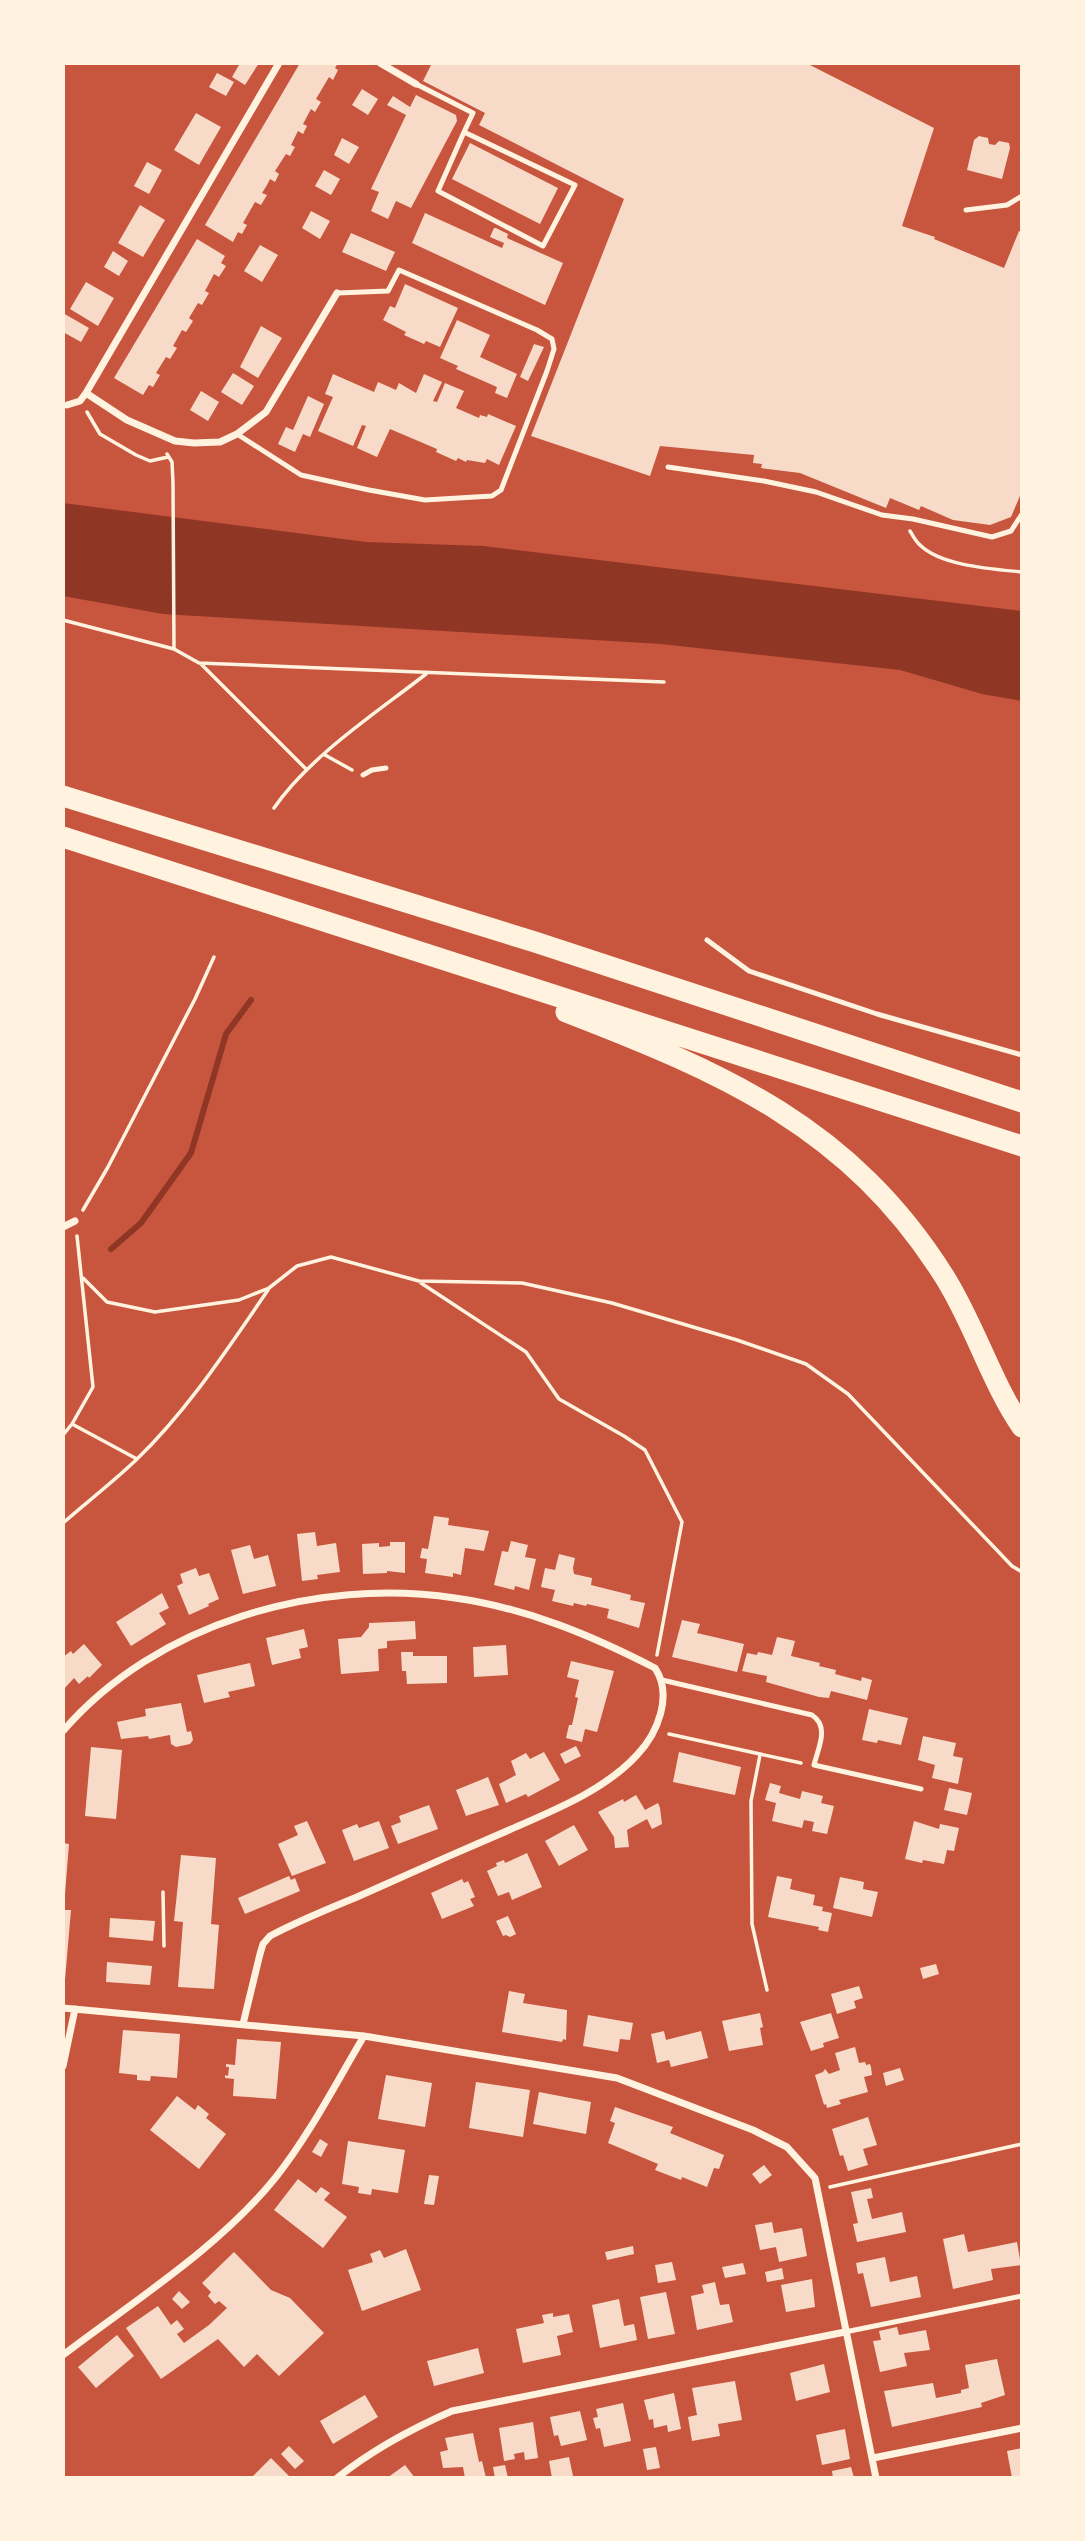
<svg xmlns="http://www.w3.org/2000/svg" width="1085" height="2541" viewBox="0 0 1085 2541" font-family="'Nunito Sans',sans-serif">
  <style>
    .water { fill: #8f3625 }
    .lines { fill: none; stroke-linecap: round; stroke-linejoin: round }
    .stream { stroke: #8f3625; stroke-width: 6 }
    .building { fill: #f7dbc8 }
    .path { stroke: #fff3e0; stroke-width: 3.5 }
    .service { stroke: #fff3e0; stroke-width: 5 }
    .minor { stroke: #fff3e0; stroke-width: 7 }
    .motorway { stroke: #fff3e0; stroke-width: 21 }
  </style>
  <rect width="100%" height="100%" fill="#c8553d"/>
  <path class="water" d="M63,503L366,542L483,546L1022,611V701L982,694L900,670L661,644L163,614L63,596Z"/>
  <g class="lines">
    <path class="stream" d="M111,1249L141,1223L191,1153L226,1034L251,1000"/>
  </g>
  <path class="building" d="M235,63H259L245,85L232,77L239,65Z
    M300,63H338L335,68L338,70L333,80L329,77L316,99L321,102L315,112L311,109L303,124L307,126L303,134L298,131L291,145L295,147L290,156L286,154L275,171L279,174L275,182L270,179L267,185L262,193L267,195L261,205L255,202L243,223L247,225L242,234L238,232L233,242L205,225Z
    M432,63H671L675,65L676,63H806L934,128L902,226L935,237L934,239L1004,268L1019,231L1022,232V491L1011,517L990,525L953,520L921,506L919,510L890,498L886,508L800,473L761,468L762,464L753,463L754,455L660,446L650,476L531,436L624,199L479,125L485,113L423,81Z
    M217,73L234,82L226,96L209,87Z
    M362,89L378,99L368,115L352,105Z
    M416,95L456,115L457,121L411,208L396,201L388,219L371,211L379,192L371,189L406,115L387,105L393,96L410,107Z
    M196,113L221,127L199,165L174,150Z
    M979,136L988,138L989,144L995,145L999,141L1009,143L1010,148L1002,179L967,170L974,140Z
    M342,138L359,147L349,164L334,155Z
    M470,143L558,188L540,224L452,179Z
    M147,162L162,170L149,194L134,186Z
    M324,170L340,179L331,195L315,186Z
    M140,205L165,220L143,257L118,243Z
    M311,211L330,221L320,239L302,228Z
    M425,213L502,248L504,243L490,237L494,228H496L508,234L507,238L563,263L545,305L412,243Z
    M351,233L395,252L386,271L342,252Z
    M197,239L225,256L221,263L226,266L219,277L214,274L205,291L209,293L202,305L198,303L189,318L193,321L186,332L182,330L177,339L173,346L177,348L170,359L166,357L156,373L160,375L153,387L149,385L143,395L114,378Z
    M260,245L278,255L262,282L244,271Z
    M113,251L128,261L119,276L104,267Z
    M86,282L114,298L98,326L70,309Z
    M405,284L458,308L440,347L426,341L424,344L404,335L406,332L383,320L390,306L395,308Z
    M63,313L89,328L81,342L63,332Z
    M457,320L490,335L480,357L517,374L507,398L495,393L497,387L456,369L458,366L440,358Z
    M261,326L282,338L258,378L240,367Z
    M534,344L544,347L528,381L520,377Z
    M233,373L254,386L242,405L221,392Z
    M333,374L374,392L378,382L396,390L399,383L416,393L424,374L442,382L433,401L437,402L445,383L464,391L456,408L479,418L480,415L487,417L488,414L516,426L499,465L487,459L485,463L467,460L466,462L458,458L456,461L436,452L437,449L390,429L377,457L357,448L366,426L362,425L353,446L318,431L333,397L325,394Z
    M201,391L219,402L208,421L190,410Z
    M308,396L324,404L310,437L303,434L295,452L278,444L286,427L293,430Z
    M434,1516L449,1518L448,1525L489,1531L484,1551L465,1548L461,1575L453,1573V1577L425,1573L427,1559L420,1558L422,1548L428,1549Z
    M315,1532L317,1546L336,1543L340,1572L317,1575L318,1579L302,1581L297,1534Z
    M511,1541L528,1545L525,1557L536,1559L529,1590L515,1586L514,1590L494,1585L502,1551L508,1552Z
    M390,1542H405V1573L387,1571V1573L363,1574L362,1544L379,1543V1547L390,1546Z
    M250,1545L254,1559L268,1555L276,1586L243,1594L231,1550Z
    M559,1554L575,1558L573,1568L574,1574L592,1578L591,1585L631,1595L630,1600L645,1603L639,1628L607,1618L609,1609L587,1604L586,1606L574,1603L573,1606L552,1601L555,1590L541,1587L545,1568L555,1570Z
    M196,1568L199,1576L209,1573L219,1599L208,1604L209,1606L189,1615L177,1586L183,1583L180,1574Z
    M162,1593L169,1608L159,1613L166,1624L131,1646L116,1622Z
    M682,1620L700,1624L697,1633L744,1644L737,1672L672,1657Z
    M415,1621L416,1639L387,1641V1648L378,1649L379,1671L341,1674L338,1639L361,1637L369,1627V1623Z
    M304,1629L308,1647L299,1649L301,1658L272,1665L266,1638Z
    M777,1637L795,1641L791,1656L820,1663L819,1666L836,1670L835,1674L861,1681L862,1677L872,1680L867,1700L831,1691L829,1698L819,1697L766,1682L767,1676L742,1671L747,1653L757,1655L758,1652L772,1655Z
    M84,1644L102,1665L89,1678L88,1676L79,1684L74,1678L63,1690V1657L71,1651L73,1654Z
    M506,1645L508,1675L474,1677L473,1647Z
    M401,1652H413V1656H447V1683L407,1684L406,1671H402Z
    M571,1661L614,1671L597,1732L585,1729L582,1742L566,1738L569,1725H572L578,1698L575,1697L579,1680L567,1677Z
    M250,1663L255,1686L228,1692L230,1697L204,1703L197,1675Z
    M181,1703L187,1732L191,1731L193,1740L190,1744L176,1747L171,1744L170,1735L149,1739L148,1736L121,1739L117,1722L146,1716L145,1709Z
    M869,1709L908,1718L901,1745L878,1740L877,1743L862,1740Z
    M923,1736L956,1743L953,1756L963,1758L958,1784L932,1778L935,1765L918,1760Z
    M576,1746L581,1756L565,1764L560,1754Z
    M91,1747L122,1750L116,1819L85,1816Z
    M544,1752L560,1780L528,1797L526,1794L506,1803L499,1784L516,1775L511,1761L526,1753L530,1759Z
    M679,1752L741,1767L735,1795L673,1782Z
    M488,1777L499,1805L466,1816L456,1790Z
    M770,1783L781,1786L779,1793L800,1799L802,1791L823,1796L821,1803L834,1806L827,1834L812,1831L814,1822L804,1820L802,1828L772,1821L776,1803L765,1800Z
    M949,1788L972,1793L967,1815L944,1810Z
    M636,1795L645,1810L658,1803L660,1808L662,1824L652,1829L647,1819L627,1830L629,1847L615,1848L614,1837L598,1812L623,1799L624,1802Z
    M429,1805L438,1829L398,1844L391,1826L401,1822L399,1816Z
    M307,1821L326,1863L292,1876L278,1844L298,1835L294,1826Z
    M379,1821L389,1848L354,1861L342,1830L357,1824L359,1828Z
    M914,1821L939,1829L940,1824L959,1828L954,1851L947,1850L944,1864L923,1860L922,1863L905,1859Z
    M574,1825L588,1850L559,1866L545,1841Z
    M63,1843L69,1844L65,1894H63Z
    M527,1853L542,1887L512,1900L509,1892L498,1896L487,1871L497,1866L496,1863L504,1860L505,1863Z
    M181,1855L216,1858L211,1924L219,1925L214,1989L178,1987L183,1922L174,1921Z
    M289,1876L291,1880L295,1878L300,1891L245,1914L238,1898Z
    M777,1876L792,1879L790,1889L815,1895L813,1905L823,1907L822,1911L832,1913L828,1932L818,1930L819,1927L768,1917Z
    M840,1877L864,1882L863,1889L878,1892L872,1917L833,1908Z
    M462,1879L464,1883L468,1881L475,1897L470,1899L474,1906L442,1919L431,1893Z
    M63,1910H71L65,1980H63Z
    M508,1916L516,1934L510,1937L506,1935L503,1936L496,1921Z
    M110,1918L155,1921L153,1941L109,1937Z
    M107,1962L152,1966L150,1985L106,1982Z
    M936,1964L939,1974L923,1979L920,1968Z
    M859,1986L863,1998L854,2001L856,2008L837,2014L831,1994Z
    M509,1991L525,1994L523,2003L567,2010L566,2040L563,2039L562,2042L502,2032Z
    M760,2013L763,2027L760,2028L763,2045L729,2051L722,2021Z
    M831,2013L839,2038L823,2043L824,2047L811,2051L800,2022Z
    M588,2015L633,2023L630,2040L620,2039L618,2052L583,2046Z
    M123,2030L180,2034L177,2078L151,2076L150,2081L137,2080V2075L119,2073Z
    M664,2031L666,2040L701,2031L708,2058L671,2067L669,2060L657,2063L651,2034Z
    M237,2039L281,2042L276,2099L233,2096L234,2079L225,2078V2075L228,2076L229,2067H226V2064L235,2065Z
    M855,2047L859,2063L865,2062L866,2065L870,2064L871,2067L872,2075L864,2077L868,2092L839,2100L841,2104L827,2108L826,2104L824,2105L815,2075L823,2072L825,2069L829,2074L840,2070L835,2053Z
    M900,2068L904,2080L886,2086L883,2073Z
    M386,2075L432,2083L425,2127L378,2119Z
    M476,2082L530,2090L523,2137L469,2128Z
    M539,2092L591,2102L586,2134L533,2124Z
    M177,2096L195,2110L198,2105L209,2114L206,2118L226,2134L199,2169L150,2130Z
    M615,2107L673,2127L670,2133L724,2155L719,2169L714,2168L707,2187L682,2177L681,2180L655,2170L658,2164L608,2143L615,2123L610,2121Z
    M868,2117L877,2145L863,2149L868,2165L848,2171L843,2155L840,2156L832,2129Z
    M320,2139L328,2144L321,2157L312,2152Z
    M348,2141L405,2150L398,2193L372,2189L371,2195L358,2193L359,2187L342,2184Z
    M764,2165L772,2175L760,2184L752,2174Z
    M429,2175L439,2176L434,2205L424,2204Z
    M298,2179L316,2193L321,2187L330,2193L324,2200L347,2217L323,2248L274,2210Z
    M871,2188L873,2198L867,2199L872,2219L902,2212L906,2232L857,2242L853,2224L858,2223L851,2192Z
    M772,2222L774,2233L802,2228L807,2256L779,2262L776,2247L760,2250L755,2225Z
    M964,2234L968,2252L1017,2242L1021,2265L991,2269L993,2280L953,2289L943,2239Z
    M633,2246L634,2254L607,2260L605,2252Z
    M406,2249L421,2290L362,2311L348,2270L373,2262L370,2254L380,2250L384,2258Z
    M234,2252L271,2290L290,2298L324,2333L279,2376L257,2354L244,2367L218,2339L161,2379L126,2328L158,2306L171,2325L177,2320L184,2329L177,2334L184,2343L209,2325L227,2308L219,2301L215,2304L208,2296L211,2292L202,2283Z
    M885,2257L890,2282L917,2276L921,2297L871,2307L863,2273L858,2274L856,2263Z
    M672,2262L676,2280L658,2283L655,2265Z
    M743,2263L746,2274L725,2278L722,2267Z
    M782,2268L784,2279L767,2282L765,2272Z
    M812,2279L815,2307L786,2312L781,2285Z
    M715,2282L720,2305L729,2304L733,2322L697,2330L691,2296L704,2293L702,2285Z
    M179,2291L190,2302L182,2309L172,2299Z
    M666,2292L675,2334L648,2339L640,2297Z
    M619,2299L624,2326L634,2324L637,2340L600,2348L592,2305Z
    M553,2313V2317L569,2314L573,2332L557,2336L561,2355L523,2363L516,2329L544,2323L542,2315Z
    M897,2327L899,2335L926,2330L930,2350L904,2353L907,2366L880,2372L873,2341L881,2340L879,2331Z
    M117,2335L134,2356L96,2388L78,2367Z
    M478,2348L484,2373L434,2386L427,2361Z
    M997,2359L1005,2395L981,2403L982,2407L892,2427L884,2391L933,2383L936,2398L961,2393V2390L969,2388L965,2365Z
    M824,2364L830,2392L796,2401L790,2373Z
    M735,2381L742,2420L718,2424L720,2436L692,2441L688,2417L697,2415L692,2388Z
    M674,2393L681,2429L668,2432L667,2425L654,2428L653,2419L649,2420L644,2400Z
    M365,2395L378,2417L333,2444L320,2421Z
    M623,2403L631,2441L604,2447L600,2428L596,2429L593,2418L598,2417L596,2409Z
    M580,2411L587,2440L561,2446L558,2435L554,2436L550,2417Z
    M533,2422L538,2458L525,2460L524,2452L514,2454L515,2459L504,2461L499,2428Z
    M845,2429L850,2459L822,2465L816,2435Z
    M473,2433L479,2462L482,2461L486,2478H465L463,2467L443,2468L440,2452L448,2450L445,2438Z
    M289,2446L304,2461L295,2469L281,2454Z
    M656,2447L660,2468L647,2470L643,2449Z
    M1022,2448V2478H1012L1007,2451Z
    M569,2457L573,2476L552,2478L549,2461Z
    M271,2458L289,2476L251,2478Z
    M405,2465L415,2478H387Z
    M505,2465L508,2478H495L493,2467Z
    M851,2467L854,2478H833L832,2471Z"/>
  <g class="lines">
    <path class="path" d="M87,412L100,434L136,455L150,461L168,457
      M167,454L172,462L173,483L174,649
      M910,531C913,536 916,542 920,545C941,566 993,569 1022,572
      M63,620L174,649L199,663L664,682
      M201,664L306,769
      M325,755L352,770
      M274,808C310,756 376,713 426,674
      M83,1210L108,1167L195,999L214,957
      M83,1278L107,1302L155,1312L239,1300L269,1288L297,1266L331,1257L419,1281L522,1283L612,1303L737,1340L806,1364L848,1394L1012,1566L1022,1572
      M421,1283L526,1352L559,1399L624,1436L645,1450L682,1522L657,1655
      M72,1424L137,1459
      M63,1435L72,1424L93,1387L77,1236
      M63,1523C87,1502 113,1482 136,1460C188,1410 228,1348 268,1290
      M669,1734L801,1763
      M760,1755L751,1801L752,1924L767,1990
      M163,1892L164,1946
      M830,2187L1022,2144"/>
    <path class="service" d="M416,84L473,113L464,132L575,185L543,246L438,191L464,132
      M966,210L1007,205L1022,196
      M237,434L301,475L369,490L425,500L492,496L501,490L547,371L554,349L552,339L537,330L399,270L388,291L337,293
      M668,467L764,481L816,492L882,515L913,519L992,537L1011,531L1022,514
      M363,775L372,770L386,768
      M707,940L749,971L877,1014L1022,1055
      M662,1680L812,1715C830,1727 818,1748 814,1765L921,1789
      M845,2332L1022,2296"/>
    <path class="minor" d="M380,63L416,84
      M86,393L127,420L175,441L194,443L220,442L237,434L266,412L337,293
      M67,405L80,401L86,393L279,63
      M63,1227L75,1221
      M63,1731C156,1623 317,1577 455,1598C526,1608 591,1635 655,1668C673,1695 658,1733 637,1755C604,1791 552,1811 509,1830C458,1852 408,1874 357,1897C328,1909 298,1921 270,1936L263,1944L260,1954L243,2024
      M63,2008L364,2036L617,2078L753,2130L787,2147L815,2178L876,2478
      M63,2066L75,2009
      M63,2355C135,2300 219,2248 276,2177C310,2134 336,2083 364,2036
      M873,2458L1022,2428
      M337,2478C372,2450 411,2429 452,2411L845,2332"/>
    <path class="motorway" d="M63,796L535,942L1022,1102
      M63,837L1022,1146
      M566,1012C724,1073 850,1127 944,1276C974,1323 991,1382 1022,1427"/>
  </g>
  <rect width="1085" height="2541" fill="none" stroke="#fff3e0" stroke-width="130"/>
</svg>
